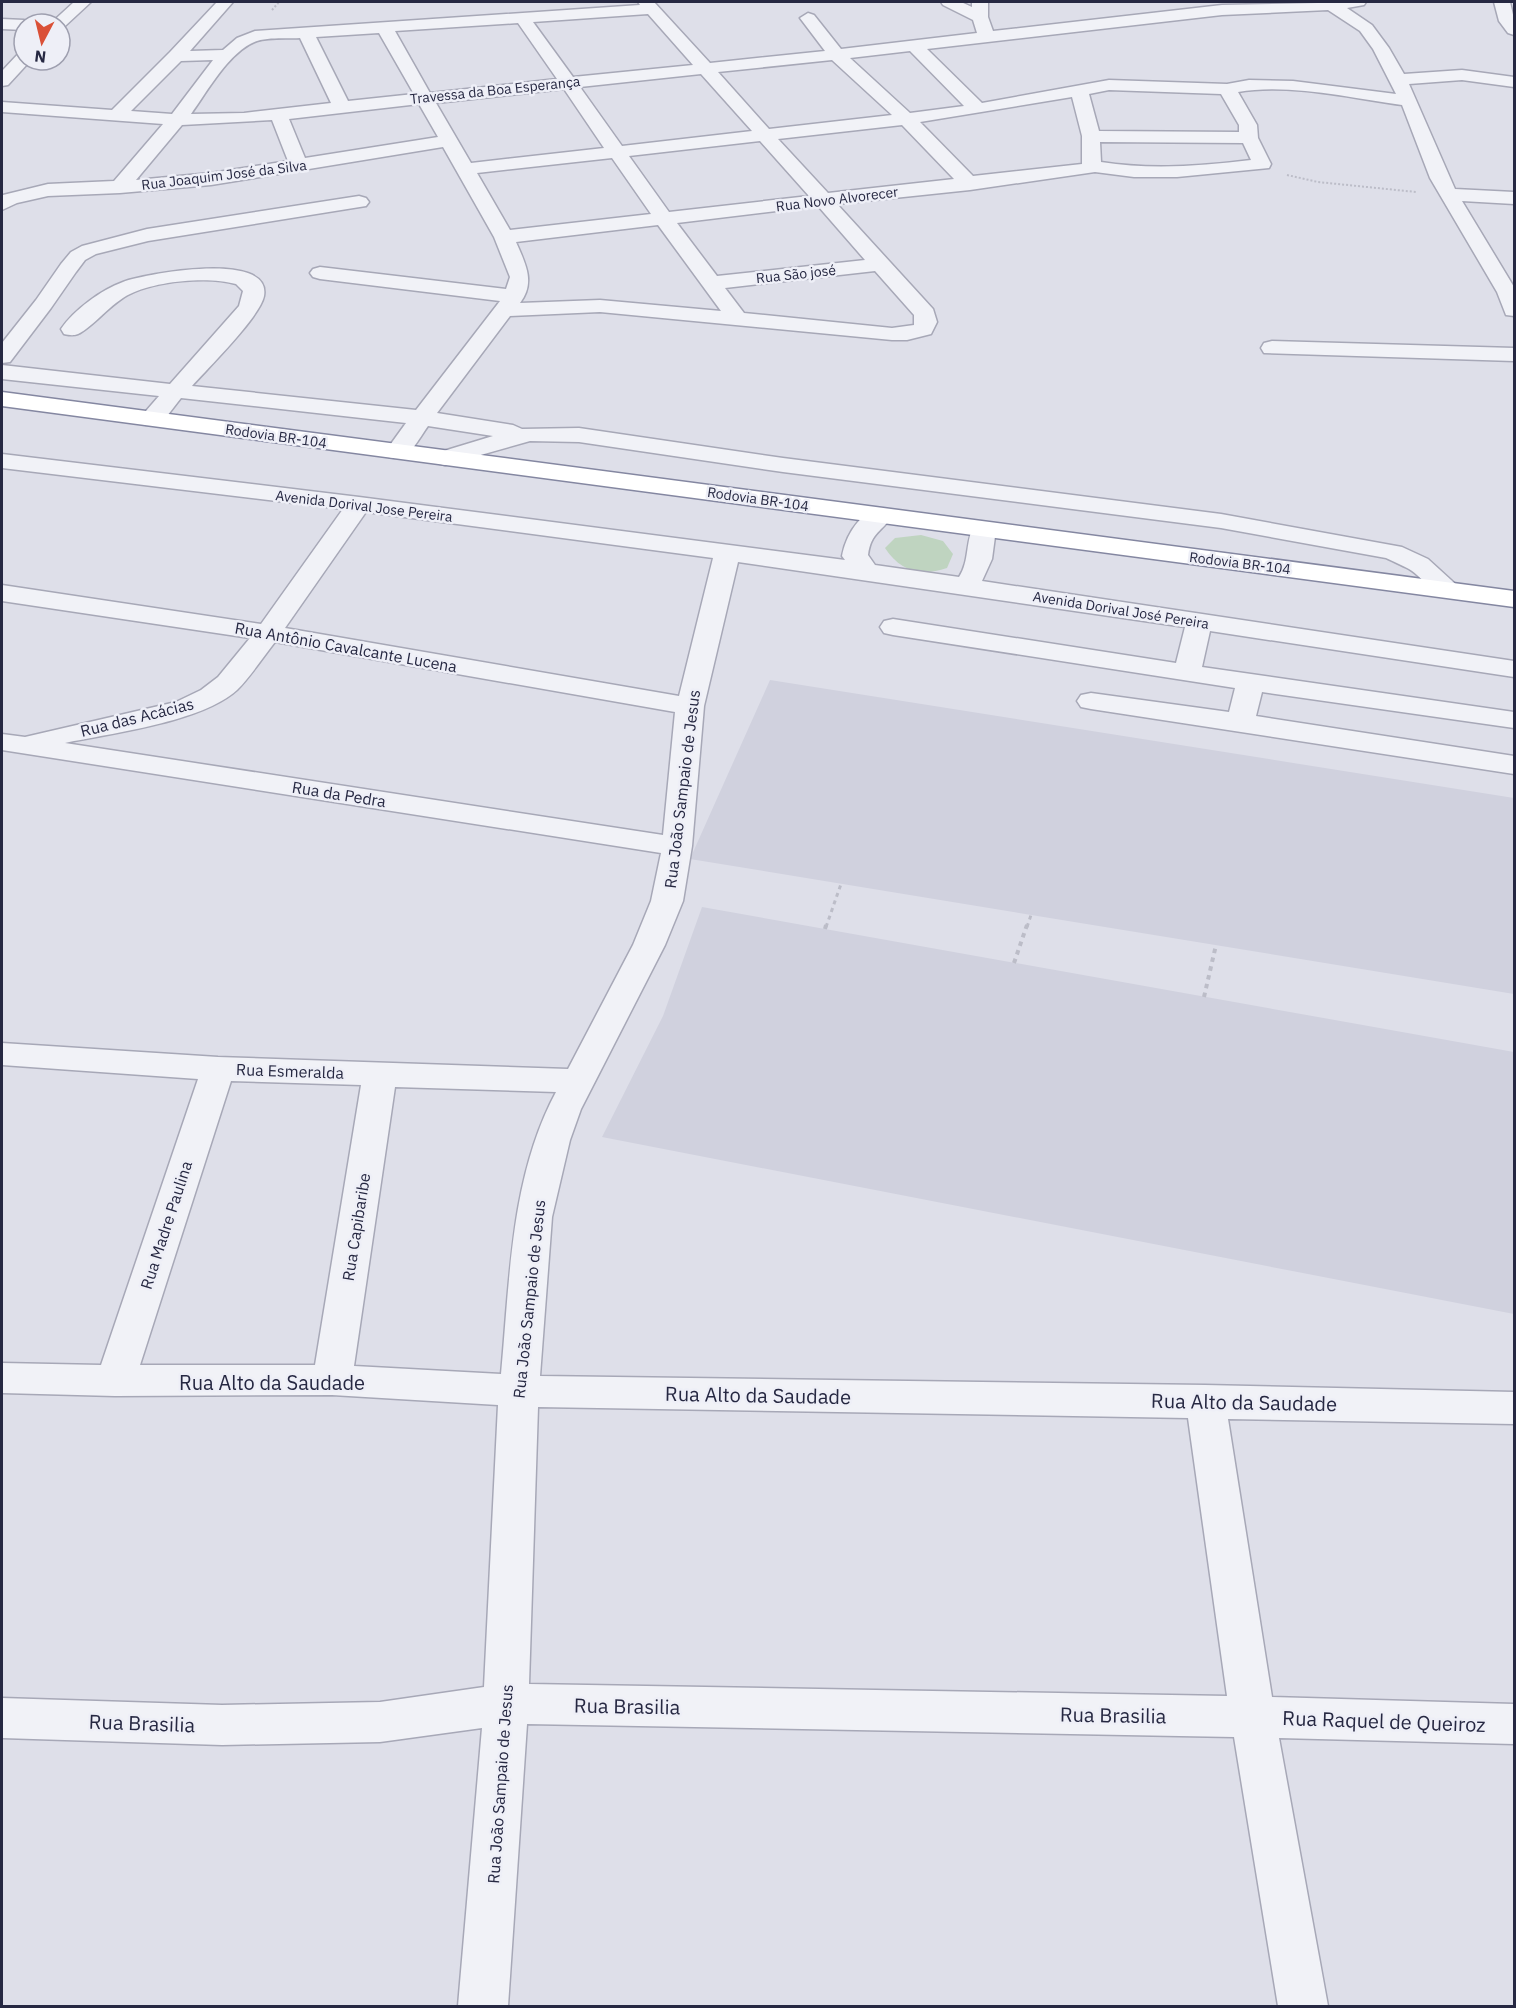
<svg xmlns="http://www.w3.org/2000/svg" width="1516" height="2008" viewBox="0 0 1516 2008" font-family="'IBM Plex Sans',sans-serif">
  <style>
    .built { fill: #d0d1de }
    .green { fill: #bfd4c0 }
    .lines { fill: none; stroke-linecap: round; stroke-linejoin: round }
    .minor-casing { stroke: #a7a8b7; stroke-width: 3 }
    .highway-casing { stroke: #8487a1; stroke-width: 3 }
    .path-far2 { stroke: #bcbdc8; stroke-width: 2; stroke-dasharray: 2 2; stroke-linecap: butt }
    .path-far1 { stroke: #bcbdc8; stroke-width: 3; stroke-dasharray: 4 4; stroke-linecap: butt }
    .path { stroke: #bcbdc8; stroke-width: 4; stroke-dasharray: 4.5 4.5; stroke-linecap: butt }
    .minor { fill: #f1f2f7; fill-rule: evenodd }
    .highway { fill: #fff; fill-rule: evenodd }
    .labels { text-anchor: middle; dominant-baseline: central; stroke-width: 5; stroke-linejoin: round; paint-order: stroke }
    .far-street-label { font-size: 14px; fill: #262842; stroke: #eeeff7 }
    .street-label { font-size: 16px; fill: #262842; stroke: #eeeff7 }
    .near-street-label { font-size: 20px; fill: #262842; stroke: #eeeff7 }
  </style>
  <rect width="100%" height="100%" fill="#dedfe9"/>
  <path class="built" d="M770,680L1514,798V994L690,859Z
    M702,907L1514,1052V1314L602,1137L663,1016Z"/>
  <path class="green" d="M921,535L943,541L953,554L947,568C920,577 900,571 885,548L895,538Z"/>
  <g class="lines">
    <g class="minor-casing">
      <path id="minor" d="M74,2H91L64,27L60,28V24H50Z
        M217,2H233L190,51L223,50L237,38L255,31L640,5L638,2H654L710,63L825,51L800,18L808,13L814,15L841,49L977,33L973,20L943,5L941,2H961L972,7V2H988V17L993,31L1222,5L1366,2L1364,5L1347,8L1372,25L1389,48L1404,74L1462,70L1514,77V87L1462,80L1409,84L1455,189L1514,192V204L1462,201L1514,287V316L1506,315L1497,292L1430,178L1402,105C1351,98 1288,83 1238,92L1257,125L1258,138L1271,164L1269,168L1177,177H1134L1095,172L970,190L837,204L933,309L937,322L931,334L907,340H892L600,312L510,316L437,413L513,425L522,429L579,428L783,458L1221,514L1402,547L1428,559L1462,590L1458,596C1435,601 1426,579 1409,569C1402,565 1394,562 1386,558L1221,528L783,472L579,442L530,441L445,465L437,463L433,458L437,453L493,436L428,426C417,441 409,462 389,457L385,452L406,423L181,398C170,411 162,429 143,424L139,419L159,396L2,379V365L170,384L239,306L243,291L236,284C208,276 156,281 130,294C111,303 93,327 78,334C73,336 69,335 64,334L61,329C74,310 101,290 123,282C144,274 272,250 264,296C260,317 208,368 192,386L416,410L500,301L320,279L313,277L310,273L313,269L320,267L506,289L510,277L494,237L443,147L211,185L120,193L48,196L17,203L2,210L3,195L48,184L114,181L163,124L2,112V102L112,110L170,52ZM1328,10L1360,31L1373,49L1396,94L1293,81L1249,80L1227,84L1109,80L982,103L927,49L1222,15ZM648,14L693,65L573,77L533,22ZM518,23L557,79L430,93L395,31ZM379,33L414,94L348,101L316,37ZM300,38L331,103L244,113L191,114C207,92 230,50 257,41C270,37 287,39 300,38ZM910,51L964,106L910,113L850,58ZM213,60L172,114L131,111L181,61ZM832,60L892,115L769,129L718,72ZM701,74L752,131L622,146L580,87ZM564,89L604,148L471,163L436,103ZM1109,90L1221,94L1239,125V132L1099,131L1089,94ZM1072,97L1082,136V164L973,176L920,122ZM419,104L438,137L305,158L289,119ZM272,120L288,161L211,173L136,180L182,125ZM902,125L954,179L828,193L778,139ZM760,141L809,196L669,212L629,156ZM1100,142L1243,143L1251,160C1201,166 1151,170 1101,162ZM612,158L651,214L510,230L477,173ZM818,206L865,260L717,276L677,223ZM658,225L721,311L600,300L520,303C536,282 525,263 516,242ZM875,271L914,315V325L892,328L744,313L725,288Z
        M1494,2H1510L1514,19V35L1508,33L1499,21Z
        M2,19L24,20L31,24H24V30L2,29Z
        M24,53V60H31L8,85L2,86V71L18,54Z
        M359,196L366,198L369,202L366,206L148,241L96,254L85,260L76,272L51,308L10,362L2,363V343L36,300L61,264L71,252L82,246L147,229Z
        M1272,341L1514,348V361L1264,353L1261,348L1264,343Z
        M2,454L359,497L845,560L842,556C846,534 864,503 890,510L893,515C882,532 871,532 868,555L875,565L959,577C970,561 965,539 975,524L984,522L993,524L996,529L992,559L982,581L1514,661V677L1210,631L1202,667L1514,712V728L1262,692L1256,716L1514,756V774L1091,709L1081,707L1077,701L1081,695L1091,693L1229,712L1235,688L893,635L884,633L880,627L884,621L893,619L1176,663L1185,627L738,562L704,706L692,846L683,901L665,945L581,1109L570,1140L552,1217L540,1376L1205,1385L1514,1392V1424L1228,1419L1272,1697L1514,1704V1744L1279,1738L1328,2006H1278L1234,1737L527,1724L508,2006H458L482,1728L380,1742L222,1745L2,1738V1698L222,1705L380,1702L484,1687L498,1405L332,1395L115,1396L2,1393V1363L101,1365L198,1079L2,1065V1043L218,1057L568,1069L633,945L651,901L661,853L2,750V734L25,737L176,702L201,690L218,677L250,638L2,601V585L261,624L343,509L2,468ZM366,512L713,558L679,696L285,628ZM275,642L675,712L663,835L65,743C112,733 202,722 237,690C251,676 263,657 275,642ZM231,1081L361,1085L315,1365H140ZM395,1087L556,1092C510,1178 510,1280 501,1374L354,1366ZM538,1407L1188,1418L1227,1696L529,1684Z"/>
    </g>
    <g class="highway-casing">
      <path id="highway" d="M2,392L1514,591V607L2,406Z"/>
    </g>
    <path class="path-far2" d="M272,10L279,2
      M1287,175L1318,182L1416,192"/>
    <path class="path-far1" d="M826,927L841,884
      M1027,927L1031,915"/>
    <path class="path" d="M825,929L826,925
      M1014,963L1027,925
      M1204,997L1216,945"/>
    <use href="#minor" class="minor"/>
    <use href="#highway" class="highway"/>
  </g>
  <g class="labels">
    <g class="far-street-label">
      <text transform="translate(495 90) rotate(-6)">Travessa da Boa Esperança</text>
      <text transform="translate(224 175) rotate(-7)">Rua Joaquim José da Silva</text>
      <text transform="translate(837 199) rotate(-7)">Rua Novo Alvorecer</text>
      <text transform="translate(796 274) rotate(-6)">Rua São josé</text>
      <text transform="translate(276 436) rotate(8)">Rodovia BR-104</text>
      <text transform="translate(758 499) rotate(8)">Rodovia BR-104</text>
      <text transform="translate(364 506) rotate(7)">Avenida Dorival Jose Pereira</text>
      <text transform="translate(1240 563) rotate(7)">Rodovia BR-104</text>
      <text transform="translate(1121 610) rotate(9)">Avenida Dorival José Pereira</text>
    </g>
    <g class="street-label">
      <text transform="translate(346 647) rotate(10)">Rua Antônio Cavalcante Lucena</text>
      <text transform="translate(137 717) rotate(-14)">Rua das Acácias</text>
      <text transform="translate(682 789) rotate(-83)">Rua João Sampaio de Jesus</text>
      <text transform="translate(339 794) rotate(9)">Rua da Pedra</text>
      <text transform="translate(290 1071) rotate(2)">Rua Esmeralda</text>
      <text transform="translate(166 1225) rotate(-72)">Rua Madre Paulina</text>
      <text transform="translate(356 1227) rotate(-81)">Rua Capibaribe</text>
      <text transform="translate(529 1299) rotate(-84)">Rua João Sampaio de Jesus</text>
      <text transform="translate(500 1784) rotate(-86)">Rua João Sampaio de Jesus</text>
    </g>
    <g class="near-street-label">
      <text x="272" y="1382">Rua Alto da Saudade</text>
      <text transform="translate(758 1395) rotate(1)">Rua Alto da Saudade</text>
      <text transform="translate(1244 1402) rotate(1)">Rua Alto da Saudade</text>
      <text transform="translate(627 1706) rotate(1)">Rua Brasilia</text>
      <text transform="translate(1113 1715) rotate(1)">Rua Brasilia</text>
      <text transform="translate(1384 1721) rotate(2)">Rua Raquel de Queiroz</text>
      <text transform="translate(142 1723) rotate(2)">Rua Brasilia</text>
    </g>
  </g>
  <rect width="1516" height="2008" fill="none" stroke="#262842" stroke-width="6"/>
  <g transform="translate(42 42) rotate(187)"><circle r="28" fill="#eeeff7" stroke="#9e9faf" stroke-width="1.5"/>
  <path d="M0-4.5L10 22L0 15L-10 22Z" fill="#da5037"/>
  <text y="-9" font-size="16" font-weight="bold" text-anchor="middle" fill="#262842">N</text>
  </g>
</svg>
